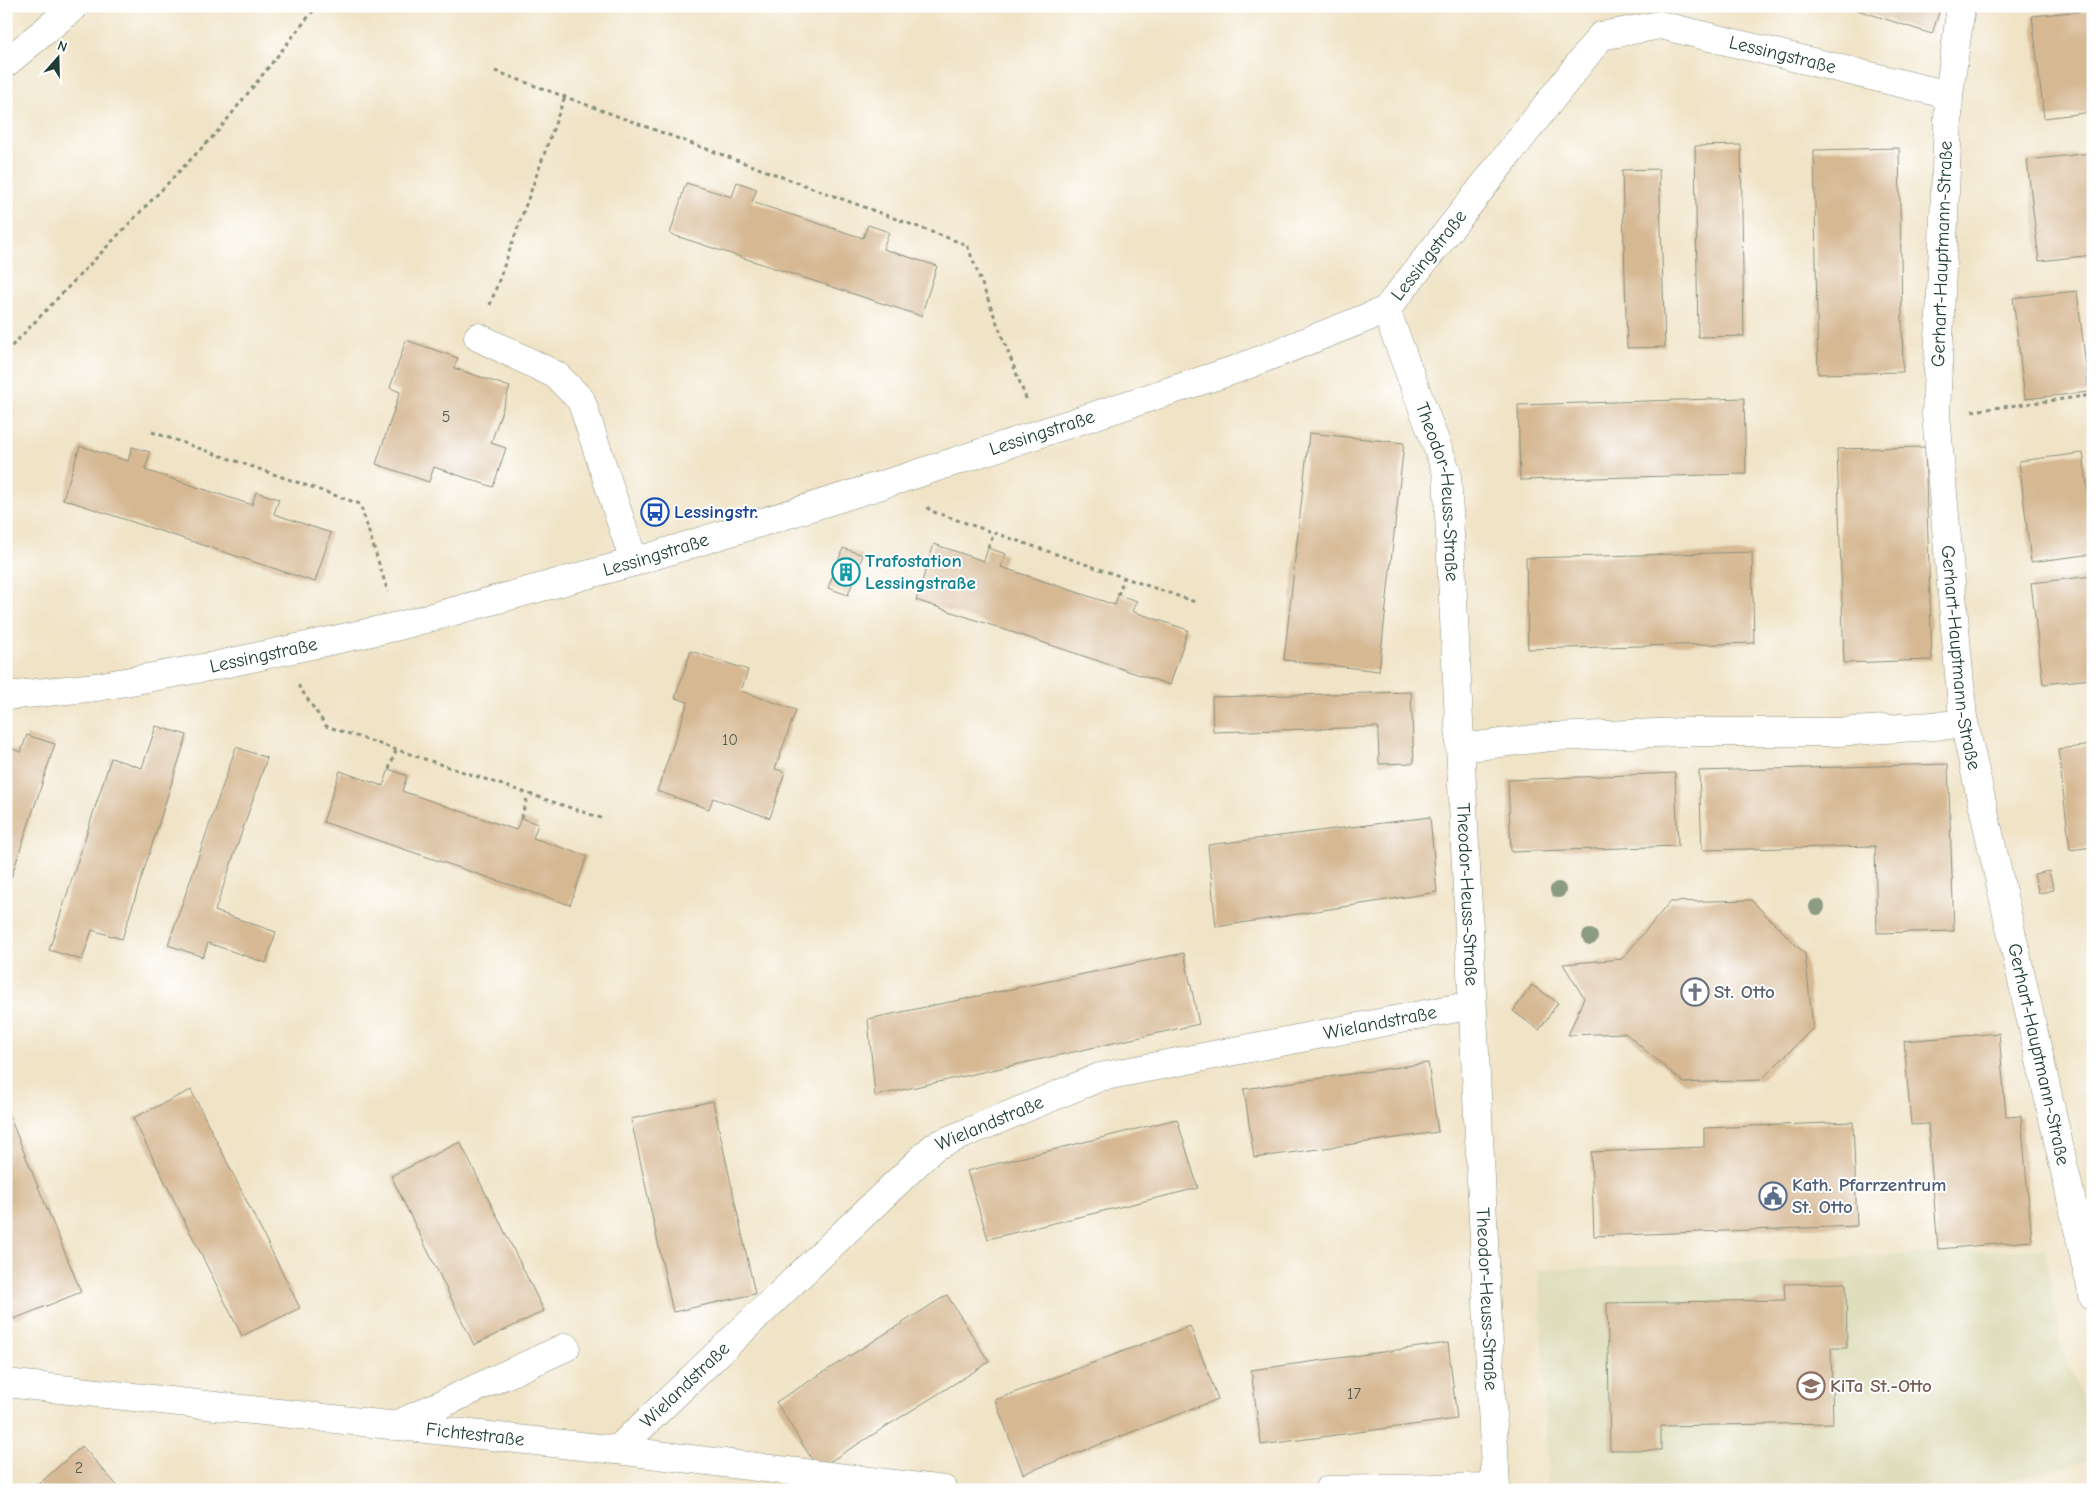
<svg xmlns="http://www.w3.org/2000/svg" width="2099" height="1496" viewBox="0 0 2099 1496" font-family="'Comic Neue',sans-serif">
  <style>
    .built { fill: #dfddbb }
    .building { fill: #d6b893 }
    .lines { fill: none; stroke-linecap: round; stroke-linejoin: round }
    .minor-casing { stroke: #88907d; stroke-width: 29 }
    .path { stroke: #88907d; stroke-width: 3; stroke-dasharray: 4 4; stroke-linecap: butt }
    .minor { stroke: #fff; stroke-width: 28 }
    .tree { fill: #8c9c81 }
    .labels { text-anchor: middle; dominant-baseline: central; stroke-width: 4; stroke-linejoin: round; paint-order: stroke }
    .number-label { font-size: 16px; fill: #4d5c4c }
    .street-label { font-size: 19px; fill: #1f3d34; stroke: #fff }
    .transit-label { font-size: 19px; font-weight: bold; fill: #164399; stroke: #fff; text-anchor: start }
    .culture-label { font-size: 19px; font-weight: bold; fill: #0d838f; stroke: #fff; text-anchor: start }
    .worship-label { font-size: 19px; font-weight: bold; fill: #5b616d; stroke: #fff; text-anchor: start }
    .service-label { font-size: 19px; font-weight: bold; fill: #4e5e75; stroke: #fff; text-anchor: start }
    .education-label { font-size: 19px; font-weight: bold; fill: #785e54; stroke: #fff; text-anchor: start }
  </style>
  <rect width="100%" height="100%" fill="#fff"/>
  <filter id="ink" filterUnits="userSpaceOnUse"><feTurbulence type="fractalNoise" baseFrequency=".02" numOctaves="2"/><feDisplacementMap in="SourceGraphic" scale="10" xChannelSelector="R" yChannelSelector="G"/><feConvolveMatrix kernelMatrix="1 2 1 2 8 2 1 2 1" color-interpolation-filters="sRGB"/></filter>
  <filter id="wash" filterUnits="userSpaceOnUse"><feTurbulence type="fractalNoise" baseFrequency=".0096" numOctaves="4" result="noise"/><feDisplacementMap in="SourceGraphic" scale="20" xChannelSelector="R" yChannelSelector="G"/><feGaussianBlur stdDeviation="1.12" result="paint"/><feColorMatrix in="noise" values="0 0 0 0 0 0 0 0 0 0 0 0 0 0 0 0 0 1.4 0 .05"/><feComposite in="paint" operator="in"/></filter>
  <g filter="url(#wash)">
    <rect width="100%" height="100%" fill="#f0e3c6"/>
    <path class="built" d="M2045,1249L2062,1348L2093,1425V1459L1972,1490H1549L1539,1270Z"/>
    <g id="blocks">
      <path class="building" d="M1845,6H1941L1932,34Z
        M2093,10V112L2044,118L2032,16Z
        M1741,145L1744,336L1698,337L1695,146Z
        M1899,148L1903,372L1818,374L1814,150Z
        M2091,153L2093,255L2039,261L2027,160Z
        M1659,169L1665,347L1627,348L1622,170Z
        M737,182L757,189L752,202L863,238L868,225L889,232L883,249L937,266L921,316L670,234L686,183L732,197Z
        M2077,291L2089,392L2025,399L2013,298Z
        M406,340L458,358L454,368L510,387L491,443L506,448L493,487L434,467L429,482L376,464L400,392L390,388Z
        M1744,398L1746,474L1520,480L1518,405Z
        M1309,433L1404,443L1379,671L1284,660Z
        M80,446L128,461L132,447L150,452L145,470L252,505L256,492L279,499L274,514L331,533L315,582L63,499Z
        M1925,447L1932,660L1844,663L1837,449Z
        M2083,453L2093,531V554L2031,562L2019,461Z
        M934,544L984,561L988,548L1006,554L1001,567L1115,605L1118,595L1137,601L1132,611L1188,630L1170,685L916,600Z
        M843,548L863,555L848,595L828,588Z
        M1752,552L1754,643L1528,649L1526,558Z
        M2093,576V679L2043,684L2031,583Z
        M691,651L748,670L741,691L796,710L775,769L785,772L770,818L713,798L709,809L657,791L688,702L675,698Z
        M1411,692L1414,763L1379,764L1378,727L1213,732L1212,697Z
        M156,726L187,735L122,939L92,930L82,960L49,950L111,758L142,768Z
        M27,735L55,744L7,890L6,747L21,752Z
        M2093,745V847L2070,850L2058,749Z
        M236,747L267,758L215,911L276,932L266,963L208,943L203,957L168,945Z
        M1948,764L1954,931L1877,933L1875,846L1702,850L1699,771Z
        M389,769L407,776L402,791L516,830L521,818L538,824L533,838L587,856L570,905L323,822L340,771L383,786Z
        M1675,773L1678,846L1511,852L1508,780Z
        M1430,817L1437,892L1216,927L1208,845Z
        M2049,871L2054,890L2039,893L2034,874Z
        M1751,900L1805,954L1813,1028L1761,1080L1684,1083L1625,1033L1568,1035L1584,998L1563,964L1622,959L1670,902Z
        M1184,953L1199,1024L875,1096L868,1019Z
        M1532,985L1558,1003L1539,1030L1513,1011Z
        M1999,1033L2006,1117L2021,1116L2032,1241L1938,1249L1928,1124L1911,1125L1904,1041Z
        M1428,1063L1438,1132L1254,1158L1244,1089Z
        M191,1090L300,1308L242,1336L133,1118Z
        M713,1101L755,1294L673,1312L631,1119Z
        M6,1108L81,1292L14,1319L6,1300Z
        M1177,1119L1198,1188L988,1239L967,1171Z
        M1853,1122L1857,1226L1594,1236L1591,1152L1704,1147V1128Z
        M460,1142L544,1311L474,1345L391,1176Z
        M1846,1283L1847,1348H1831L1833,1423L1661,1426V1450H1610L1607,1303L1785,1300L1784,1284Z
        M947,1295L989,1362L818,1469L776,1402Z
        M1190,1326L1218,1399L1023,1474L995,1400Z
        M1448,1343L1457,1419L1261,1445L1251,1370Z
        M82,1446L121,1490H32Z"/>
    </g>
  </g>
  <g filter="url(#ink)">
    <use href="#blocks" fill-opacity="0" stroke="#88907d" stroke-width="1"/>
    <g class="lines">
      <g class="minor-casing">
        <g id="minor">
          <path id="s1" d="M1961,6L1949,95L1936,415L1963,718L2093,1296"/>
          <path d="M6,63L75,6"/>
          <path id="s2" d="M1386,310L1447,473L1496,1490"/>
          <path d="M478,337L556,375L581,400L634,562"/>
          <path id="s3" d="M6,696L97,687L214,666L399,626L634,562L904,478L1237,369L1386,310L1601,36L1660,25L1949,95"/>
          <path d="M1461,748L1550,737L1684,732H1838L1964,724"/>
          <path id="s4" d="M6,1383L617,1450L944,1490"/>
          <path d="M394,1426L566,1347"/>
          <path id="s5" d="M617,1450L935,1146L1100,1077L1472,1005"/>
          <path d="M1328,1490L1496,1487"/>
        </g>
      </g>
      <path class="path" d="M495,71L967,245L1027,401
        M490,305L565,96
        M6,352L218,131L317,6
        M1972,411L2093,395
        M152,432L360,504L388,592
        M927,507L931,511L1195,602
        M988,548L994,533
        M1118,595L1124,577
        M298,685L326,726L601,818
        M389,769L396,750
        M521,818L528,795"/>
      <use href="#minor" class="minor"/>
    </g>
    <g class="tree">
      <circle cx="1558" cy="890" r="8"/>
      <circle cx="1817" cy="907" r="8"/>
      <circle cx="1590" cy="937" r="8"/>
    </g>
  </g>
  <defs>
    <g id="bus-ring" transform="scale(1.4375)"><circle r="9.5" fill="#fff" stroke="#1a4fb4" stroke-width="1.5"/><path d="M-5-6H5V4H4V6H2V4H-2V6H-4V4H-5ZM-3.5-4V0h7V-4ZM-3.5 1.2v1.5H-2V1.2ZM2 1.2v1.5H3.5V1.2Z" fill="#1a4fb4"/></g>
    <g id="building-ring" transform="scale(1.4375)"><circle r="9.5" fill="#fff" stroke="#0f9aa8" stroke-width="1.5"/><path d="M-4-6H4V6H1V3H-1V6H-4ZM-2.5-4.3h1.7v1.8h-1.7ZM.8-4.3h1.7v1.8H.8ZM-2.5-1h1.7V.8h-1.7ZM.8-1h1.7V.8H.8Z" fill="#0f9aa8"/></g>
    <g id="church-ring" transform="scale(1.4375)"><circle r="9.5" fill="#fff" stroke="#6b7280" stroke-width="1.5"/><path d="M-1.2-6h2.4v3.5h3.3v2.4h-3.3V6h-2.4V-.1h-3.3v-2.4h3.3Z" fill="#6b7280"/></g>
    <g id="civic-ring" transform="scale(1.4375)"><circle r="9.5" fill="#fff" stroke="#5c6f8a" stroke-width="1.5"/><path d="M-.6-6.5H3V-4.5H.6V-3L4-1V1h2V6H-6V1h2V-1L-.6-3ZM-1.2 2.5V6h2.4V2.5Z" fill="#5c6f8a"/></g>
    <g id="school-ring" transform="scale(1.4375)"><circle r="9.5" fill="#fff" stroke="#8d6e63" stroke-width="1.5"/><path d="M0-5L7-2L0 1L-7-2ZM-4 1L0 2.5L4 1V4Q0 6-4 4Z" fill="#8d6e63"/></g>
  </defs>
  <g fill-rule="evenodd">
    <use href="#bus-ring" x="655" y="512"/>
    <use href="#building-ring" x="846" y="572"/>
    <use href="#church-ring" x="1695" y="992"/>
    <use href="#civic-ring" x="1773" y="1196"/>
    <use href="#school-ring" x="1811" y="1386"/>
  </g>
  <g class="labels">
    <g class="number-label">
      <text x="446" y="417">5</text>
      <text x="730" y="740">10</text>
      <text x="1354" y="1394">17</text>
      <text x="79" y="1468">2</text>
    </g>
    <g class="street-label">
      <text stroke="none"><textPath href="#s3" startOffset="1971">Lessingstraße</textPath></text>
      <text transform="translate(1942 254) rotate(-88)">Gerhart-Hauptmann-Straße</text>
      <text stroke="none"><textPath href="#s3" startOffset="1506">Lessingstraße</textPath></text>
      <text stroke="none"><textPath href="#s3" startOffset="1071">Lessingstraße</textPath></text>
      <text stroke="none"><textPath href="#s2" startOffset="191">Theodor-Heuss-Straße</textPath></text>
      <text stroke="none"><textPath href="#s3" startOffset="666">Lessingstraße</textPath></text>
      <text stroke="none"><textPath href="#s3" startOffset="261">Lessingstraße</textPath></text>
      <text stroke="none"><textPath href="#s1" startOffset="654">Gerhart-Hauptmann-Straße</textPath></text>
      <text stroke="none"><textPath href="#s2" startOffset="596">Theodor-Heuss-Straße</textPath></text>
      <text stroke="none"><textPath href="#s5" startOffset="904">Wielandstraße</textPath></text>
      <text stroke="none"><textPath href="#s1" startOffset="1059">Gerhart-Hauptmann-Straße</textPath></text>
      <text stroke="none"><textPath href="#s5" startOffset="499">Wielandstraße</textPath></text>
      <text stroke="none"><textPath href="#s2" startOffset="1001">Theodor-Heuss-Straße</textPath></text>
      <text stroke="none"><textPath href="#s5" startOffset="94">Wielandstraße</textPath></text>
      <text stroke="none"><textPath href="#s4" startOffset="472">Fichtestraße</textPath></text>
    </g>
    <g class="transit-label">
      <text x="674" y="512">Lessingstr.</text>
    </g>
    <g class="culture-label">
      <text x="865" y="561">Trafostation<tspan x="865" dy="22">Lessingstraße</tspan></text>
    </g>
    <g class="worship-label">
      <text x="1714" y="992">St. Otto</text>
    </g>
    <g class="service-label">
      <text x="1792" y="1185">Kath. Pfarrzentrum<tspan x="1792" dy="22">St. Otto</tspan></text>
    </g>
    <g class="education-label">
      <text x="1830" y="1386">KiTa St.-Otto</text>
    </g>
  </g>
  <rect width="2099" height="1496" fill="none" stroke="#fff" stroke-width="25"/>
  <g transform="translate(58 58) rotate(20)" stroke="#ffffff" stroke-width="4" paint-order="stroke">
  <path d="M0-4L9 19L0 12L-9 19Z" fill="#1f3d34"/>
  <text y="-8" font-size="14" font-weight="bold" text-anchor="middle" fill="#1f3d34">N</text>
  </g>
</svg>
